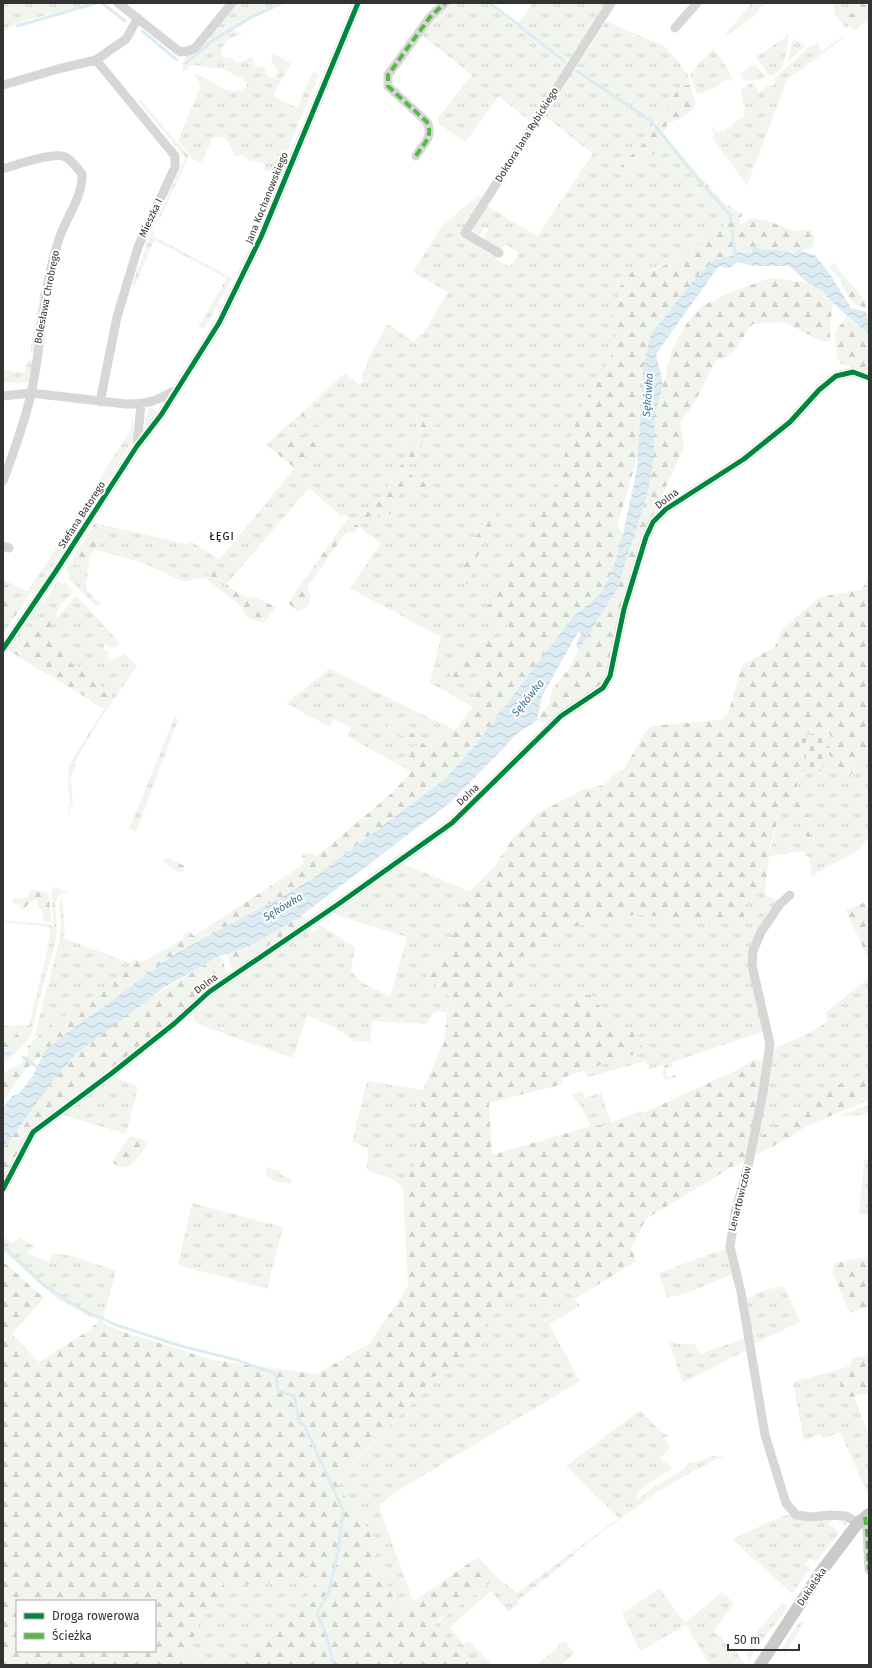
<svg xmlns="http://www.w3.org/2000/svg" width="872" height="1668" viewBox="0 0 872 1668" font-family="'Fira Sans',sans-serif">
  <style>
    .grass { fill: url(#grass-tufts); fill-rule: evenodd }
    .forest { fill: url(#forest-firs); fill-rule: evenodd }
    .cemetery { fill: url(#cemetery-stones) }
    .water { fill: url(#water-waves) }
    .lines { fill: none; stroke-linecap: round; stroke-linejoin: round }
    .stream { stroke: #ddebf3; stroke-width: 3 }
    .minor { stroke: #d7d7d7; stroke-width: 9 }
    .major { stroke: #cacaca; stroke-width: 12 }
    .quiet { stroke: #58b947; stroke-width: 4; stroke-dasharray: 8 4; stroke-linecap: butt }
    .cycleway-casing { stroke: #fff; stroke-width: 8 }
    .cycleway { stroke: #00873e; stroke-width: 5 }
    .labels { text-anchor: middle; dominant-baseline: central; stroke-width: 4; stroke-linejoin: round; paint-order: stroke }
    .street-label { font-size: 10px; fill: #333; stroke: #fff }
    .water-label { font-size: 11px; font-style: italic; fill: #3f7597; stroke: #fff }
    .neighbourhood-label { font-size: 11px; letter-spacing: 1px; fill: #000; stroke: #fff }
  </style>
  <defs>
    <pattern id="grass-tufts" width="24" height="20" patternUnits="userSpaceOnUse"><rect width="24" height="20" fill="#f1f5ed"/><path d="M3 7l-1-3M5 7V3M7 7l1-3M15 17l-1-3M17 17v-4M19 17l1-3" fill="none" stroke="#cfd2cc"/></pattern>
    <pattern id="forest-firs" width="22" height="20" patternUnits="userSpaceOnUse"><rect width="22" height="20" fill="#f1f5ed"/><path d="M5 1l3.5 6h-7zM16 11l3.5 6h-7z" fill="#cfd2cc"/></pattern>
    <pattern id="cemetery-stones" width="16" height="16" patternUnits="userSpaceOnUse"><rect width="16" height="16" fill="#f1f5ed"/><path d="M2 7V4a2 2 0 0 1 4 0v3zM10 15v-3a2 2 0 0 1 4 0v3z" fill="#cfd2cc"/></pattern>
    <pattern id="water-waves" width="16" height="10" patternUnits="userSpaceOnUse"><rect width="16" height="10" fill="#ddebf3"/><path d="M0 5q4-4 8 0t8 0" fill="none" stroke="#becad1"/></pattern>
  </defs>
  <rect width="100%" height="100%" fill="#fff"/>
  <path class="grass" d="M3,3H92L20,22L3,32Z
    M236,3H277L230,28L242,34C228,38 223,41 221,56L227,58H232L235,62L240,63L250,57L253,58L255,66L264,68L269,78L275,77L278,72L271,61L273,53L291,63L273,96L297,108L313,71L319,74L277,175L264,170L265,165C256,159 248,163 243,155L236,156L225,137L212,138L202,163L193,159L178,141L201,85L194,74C215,77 223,100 247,87L246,82C234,72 223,68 207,67C200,67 195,63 188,66L187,71L182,70L183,62L188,53Z
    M449,3H486L517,26L533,3H608L598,16L530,122L499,96L465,142L439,124L438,118L472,75L420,34Z
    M752,3H768L759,8L758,13L728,35L726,33Z
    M834,3H868L869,19L855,30L849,25L846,28C840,20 831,13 834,3Z
    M606,21L665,47L678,61L688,75L690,85L683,86L648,133L644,143L622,164L616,175L626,173L654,154L663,133L702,179L701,180L714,200L713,204L723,210L728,217L724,227L712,234L689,254L626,281L618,288L617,294L619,297L613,331L617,333L614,348L606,369L587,397L562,465L552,501L545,506L533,522L528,542L521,549L523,556C518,563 512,571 506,577C498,584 493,585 495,598L488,605L491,623L503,621L509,627L508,634L500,645L489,638L473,645L466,653L452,661L449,671L470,669L473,664L482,670V677L472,706L430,683L441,637L350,588L381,543L359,527L345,514L342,517L311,489H308L230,580L224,589L221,586L220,577L214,567L205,578L182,581L141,562L96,550L101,541L103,525L186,544L192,542L219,560L295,468L266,445L345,373L359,384L363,381L362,371L367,367L368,359L388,324L414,342L418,336L423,334L448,292L413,272L441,227L478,195L482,198L460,232L498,254L496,259L510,267L519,253L505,244L502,249L485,240L484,236L488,230L485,227L480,234L478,235L475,233L473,227L487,206L537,236L593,154L545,116Z
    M789,35L783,66L773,76L768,75L756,57Z
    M843,36L841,40L787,80L747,185L714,141L712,139L716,135L711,128L714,127L717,133L721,131L722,133L745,115L741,89L748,86V84L754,83L759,93L767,86H772L775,84V78L811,45L812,46L817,43L821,51Z
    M793,38L805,46L788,62Z
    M713,49L724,63L733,79L729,81L727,79L714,88L698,94L696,92L690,74Z
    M755,64L765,77L764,79L744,81L740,74Z
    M140,99L189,156L160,218L159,216L185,157L138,101Z
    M152,230L154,232L153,236L230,277H233L204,329L199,326L227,278L154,240L135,286L132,285Z
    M41,289L44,291L35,353H30Z
    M34,359L30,383L10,382L3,383V370L25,373L27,362Z
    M149,408L156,411V414L149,425H147L144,423Z
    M130,414L133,418L134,439L70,539L64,536L131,429L132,419Z
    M61,541L67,544L36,591L33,589L20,609C6,602 14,598 9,586L3,585V580L28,591Z
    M90,555L86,583L87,591L101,604L96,606L68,578L70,574L66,569L72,559L78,565L85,564Z
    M58,580L63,585L65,582L73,591L59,607L56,614H47L41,620H37L19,647L13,642L41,601L44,603Z
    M76,595L120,643L115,648L113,646L110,648L106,644L104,647V649L109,652L107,656L112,661L124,653L137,666L101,718L77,758L71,778L73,805H71L69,817H68L70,798L68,787L69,765L112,696L101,688L99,678L71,663L49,629Z
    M7,606L11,610L7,619L11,622L3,634V608Z
    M329,669L335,671L359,684L453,729L427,747L403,759V767L347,736L351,727L334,719L330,727L286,703Z
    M175,716L178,720L136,832L129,829Z
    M800,733H829L862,763L869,745V836L860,849L812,876L809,857L806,856L804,851L769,856L781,808L797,791ZM801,800L806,804L811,838L808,840L801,810L798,809Z
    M399,862L470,891L445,955L427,978L449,995L447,1013C433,1007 433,1016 426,1024L372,1021L370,1042L355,1041L334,1027L307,1015L293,1058L203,1026L196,1022L193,1017L192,1012L196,1007L299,932L317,930L320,925L355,947L351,971L360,981L390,997L407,937L342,917L331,911Z
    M766,883L764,895L778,900L751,955L765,1031L649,1070L646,1061L588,1077L585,1070L643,1051L609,1030L605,1014L566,1013L551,1009L513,1016L505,1008L525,951L567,928L637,914L711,923L726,917L745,926L743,904L753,892Z
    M54,887L68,892C48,894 58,918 57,931C54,955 45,977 39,1000C37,1009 35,1018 33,1027L29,1025L46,956L50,937V929L45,926L3,922V920L49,924L54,927L51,893Z
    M62,899L65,931L63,938L133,964L131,968L124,971L114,985L47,1028L34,1038L59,942L61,925L59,905Z
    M869,978V1073C821,1087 793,1113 756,1145L773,1051L776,1048L807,1034L827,1022L825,1013Z
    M26,1025H28L24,1030L3,1044V1026Z
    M109,1077L116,1078L138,1087L126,1134L61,1114Z
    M367,1081L423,1090L415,1164L403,1188L393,1179L367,1170L368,1148L352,1142Z
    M582,1091L585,1098L601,1093L611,1123L639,1111L644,1113L619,1124L591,1126L581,1106L572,1095Z
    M869,1105V1115L839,1116Z
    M869,1158V1215L859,1214L864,1160Z
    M267,1167L280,1171V1174L292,1180L291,1184L274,1181L265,1175Z
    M192,1203L283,1227L267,1289L178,1265Z
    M3,1237L13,1243L19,1237L35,1247L26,1252L49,1263L53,1253L73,1256L116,1271L102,1323L56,1298L3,1251Z
    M727,1248L734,1273L690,1292L667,1298L659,1273Z
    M784,1286L800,1322L753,1344L747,1298L765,1290Z
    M533,1287L540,1298L565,1288L569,1291L580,1306L549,1324L580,1381L394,1493L379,1506L413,1601L401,1610L376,1567L373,1536L337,1486L349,1468L421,1394L430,1378L451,1371L494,1302Z
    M745,1338L748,1349L683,1383L668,1340L678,1344H694L701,1354Z
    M850,1366L849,1371L841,1380L844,1399L854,1397L869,1435V1497L840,1432L824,1438L820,1434L804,1441L793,1382Z
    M640,1410L659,1430L669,1436L664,1437L670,1448L660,1458L672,1468L651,1482L637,1493L638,1499L655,1486L685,1469L688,1462L695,1463L712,1456H724L695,1470L654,1494L577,1551L574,1554L575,1555L517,1601L519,1604L508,1612L491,1591L450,1627L463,1645L469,1641L492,1665H471L433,1625L497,1577L517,1593L619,1518L566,1466Z
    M790,1515C797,1517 805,1518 812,1518C823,1518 840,1512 849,1520L845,1525L834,1518L829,1525L840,1532L816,1562L810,1558L805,1564L810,1568L792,1594L732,1539L783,1516Z
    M325,1571L288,1625L242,1652L235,1665H184L204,1609L220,1598L225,1576L284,1581Z
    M659,1588L685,1623L722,1592L734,1603L714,1631L737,1653L745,1665H710L686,1625L640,1651L623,1615V1612L630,1609Z
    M783,1603L787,1607L781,1617L764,1637L749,1660L747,1655L760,1627Z
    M799,1622L804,1623L785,1654L781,1649Z
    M564,1641L574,1653L562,1665H537Z"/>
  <path class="forest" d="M858,3H867L869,18L850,24L845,22V17L858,11Z
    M690,85L696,103C688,117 682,118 668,123L654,154L626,173L616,175L622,164L644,143L648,133L657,123L676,92L683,86Z
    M702,179L723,202L742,214L739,224L741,225L752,218L768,221L794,231L810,230L815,237L813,247L793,254L777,250H763L753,246L751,253L740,251L733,256L715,259L643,368L638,454L617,527L623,534L614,566L602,592L571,619L477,743L446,778L313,878L283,896L175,954L68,1032L24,1071L3,1101V1075L12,1067L21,1064L29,1053L27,1047L47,1028L114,985L112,982C120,973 130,971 134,959L143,962L185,938L181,936L189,931L194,936L304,864L302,856L308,853L314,854L316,856L326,849L393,792L411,772L403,767V759L411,755V749L416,745L423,743L427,747L453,729L455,730L471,709L482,678V671L473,664L463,680L459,684L453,682L449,671L452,661L466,653L473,645L494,637L500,644L508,634L509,627L503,621L491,623L488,621L485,614L488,605L495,598L494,586L508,575L505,571V565L511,560L519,561L522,556L521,549C529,541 535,528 530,517L534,510H543L545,506L552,501L564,457L583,403L606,369L614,348L617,333L613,331L611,319L619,297L617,294L618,288L626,281L629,273L644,269L647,273L689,254L712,234L724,227L722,222L728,217L723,210L718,213L713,209L714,200L700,180Z
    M833,262L865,301L866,308C845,302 849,292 838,277C835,273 832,271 830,267Z
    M770,278L808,283L825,292L833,303L830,324V341C817,343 798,326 784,323C775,321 763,324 753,324C745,332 735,354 725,358C723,359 719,359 716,360L695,402L680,422L684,447L655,511L645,530L625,590L617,622L612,655L604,682L557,714L546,724L537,720L550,702L552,690L568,670L579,650L617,589L648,492L654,457L655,414L673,347L687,323L702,306L731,292Z
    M847,317L869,335V372L842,364L837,358L835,336L837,329Z
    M308,407L333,432L332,433C323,431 315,424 308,417L304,418L301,414Z
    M429,416L433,418L435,422L434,427L422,431L420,429C422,423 424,420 429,416Z
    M293,433L297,437L306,436L321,439L323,443L295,468L273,450Z
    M421,434L424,439C420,449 415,459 407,465L405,470L409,474L428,484L427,495L403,486L400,493L395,513L389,514L385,507L374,520L369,516L362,521L357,517C378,509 393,475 406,458L410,450L409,446L412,442L420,440Z
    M490,509L495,512L497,517L480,543L482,548L475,561L468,583L464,584L459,575Z
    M348,518L359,527L354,533L346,532L307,587L310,595L309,605L298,612L288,603Z
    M95,523L103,525L101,542L90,555L85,564L78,566L72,559Z
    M214,567C221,574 218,582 224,588L228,583L229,587L248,599L254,597L276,607L265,622C256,621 244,619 243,608L205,578Z
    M869,578V745L862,763L846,780L829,754L833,738L829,733H800L797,791L781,808L770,847L766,883L753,892L743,904L745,926L740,928L729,921L726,917L711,923L637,914L567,928L525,952L505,1008L513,1016L530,1004L566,1013L574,996L592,995L605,1014L609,1030L636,1029L643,1051L562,1078L563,1084L489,1103L492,1155L591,1126L619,1124L737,1070L753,1060L765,1061L746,1161L730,1168L646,1219L631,1248L636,1261L575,1299L569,1291L565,1289L549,1300L540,1298L532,1287L494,1302L478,1343L451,1371L430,1378L421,1394L349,1467L337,1485L373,1536L376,1567L401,1610L478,1557L497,1577L433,1624L471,1665H394L392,1659L389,1665H235L242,1652L288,1625L324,1571L284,1581L241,1585L225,1576L221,1598L204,1610L184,1665H3V1305L4,1303L3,1302V1267L5,1263L44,1298L12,1334L39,1362L88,1331L99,1321L118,1330L213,1360L316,1374L369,1344L408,1287L403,1188L415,1164L423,1090L444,1042L449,996L427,978V967L445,955L470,891L494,867L513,838L538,813L585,789L604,785L616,773L624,769L644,734L651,726L720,720L728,714L742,665L775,647L780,632L819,597L861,590ZM17,1601H155V1651H17Z
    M3,585L9,586C14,598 7,602 20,609L11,622L7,619L11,610L7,606L3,608Z
    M46,614H56L58,619L49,629L70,654L71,663L99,678L101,688L112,696L103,709C73,687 39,671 9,650L13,642L20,647L37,620H42Z
    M389,723L393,724L400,729L415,734V738L412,739C404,737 392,733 387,726Z
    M800,800L806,804L811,838L808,840L801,810H795L796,802Z
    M166,858H170L184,866V869L182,872L177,871L165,864L163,859Z
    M32,890L46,892L49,894L51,922L44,921L41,908L38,906V902L35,899L28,904L24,910L20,909V905L14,903L12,901L13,899L28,898L29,892Z
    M864,903L867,909L869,908V961L846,910Z
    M301,916L307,919L233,970L229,964L228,953L248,947Z
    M219,956L223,959L226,975L165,1028L78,1092L32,1130L16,1155L3,1185V1149L56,1077L77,1053L142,1003Z
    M29,1025L33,1027C30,1042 15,1054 3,1062V1044L24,1030Z
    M671,1062L673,1067L668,1068L665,1071L668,1077L676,1075L675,1078L668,1080L664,1079C661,1070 662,1066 671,1062Z
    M869,1073V1100L808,1125L789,1138L754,1156C759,1131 773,1129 791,1115C819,1094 835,1083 869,1073Z
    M130,1136L149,1142C140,1155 129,1177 112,1162Z
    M869,1258V1306L850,1313L833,1273L834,1264L852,1259Z
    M869,1355V1393L844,1399L838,1395L841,1380L849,1371L853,1358Z"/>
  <path class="cemetery" d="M809,734H821V738H830L829,748H824L823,771H804L805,746H800L801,737H808Z"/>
  <path class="water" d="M753,246L763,250H777L793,254L800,251L815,255L832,277L851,308L866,312L869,323V335L833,303L824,292L808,283L789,266H753L738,262L729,268L719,266L656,354L663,384L655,414L654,457L648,492L617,589L579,650L576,646L581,633L578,632L542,696L537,720L517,734L451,802L301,916L248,947L219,956L162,989L77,1053L56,1077L3,1149V1107L12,1096L19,1094L34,1074L44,1052L68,1032L175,954L283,896L313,878L446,778L477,743L571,619L602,592L614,566L623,534L637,469L643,368L651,334L698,275L715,259L732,256L734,252L751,253Z"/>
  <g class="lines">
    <path class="stream" d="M102,3L125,21
      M489,3L518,24
      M518,25L564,61
      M17,26L96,3
      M142,31L177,60
      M186,63L212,41L250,18L282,3
      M577,71L651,121L697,178L730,215L731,221
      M732,231L735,256
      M3,628H4
      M3,1054L11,1053
      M23,1057L40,1069
      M3,1246L45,1286L77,1307L116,1325L181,1346L237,1360L276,1374L278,1391L294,1396L299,1421L305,1427L343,1510L338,1552L329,1591L317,1613L326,1634L334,1665"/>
    <path class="minor" d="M118,3L180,52L188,51L195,48L232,3
      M675,28L697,3
      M96,60L126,39L138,18
      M3,85L58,69L96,60L175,156V167L138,247L117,317L100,402
      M416,156C423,144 434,137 427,122L391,89L388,86V75L430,17L445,3
      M3,169C16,165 57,150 67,158C73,162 78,169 82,174C83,198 64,220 58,242C42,292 42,345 31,394C24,424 14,452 3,481
      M499,253L465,233L611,3
      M3,396L31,393L125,404C148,404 154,402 174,391
      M137,446L141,404
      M3,546L9,548
      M3,649L56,571L137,446L161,415L219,323L261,237L358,3
      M790,895L780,904L761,932L753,951L752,965L770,1044L763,1092L749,1162L735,1213L730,1247L741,1292L765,1435L786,1503L796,1515L811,1517L830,1515L846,1516L858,1523
      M3,1189L33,1132L112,1073L175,1023L209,992L337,905L452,823L561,716L603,688L610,676L624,609L646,537L653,522L666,509L744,459L790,422L819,390L836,376L853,372L869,378
      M865,1517L867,1531L869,1570"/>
    <path class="major" d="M760,1665L820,1573L858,1523L869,1514"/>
    <path class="quiet" d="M416,156C423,144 434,137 427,122L391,89L388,86V75L430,17L445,3
      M865,1517L867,1531L869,1570"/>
    <g class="cycleway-casing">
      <path id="cycleway" d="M3,649L56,571L137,446L161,415L219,323L261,237L358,3
        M3,1189L33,1132L112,1073L175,1023L209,992L337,905L452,823L561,716L603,688L610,676L624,609L646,537L653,522L666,509L744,459L790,422L819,390L836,376L853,372L869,378"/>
    </g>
    <use href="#cycleway" class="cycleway"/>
  </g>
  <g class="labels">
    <g class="street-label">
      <text transform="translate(527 135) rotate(-58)">Doktora Jana Rybickiego</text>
      <text transform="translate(267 198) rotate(-68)">Jana Kochanowskiego</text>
      <text transform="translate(151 218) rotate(-65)">Mieszka I</text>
      <text transform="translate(47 297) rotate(-79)">Bolesława Chrobrego</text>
      <text transform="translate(667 499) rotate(-37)">Dolna</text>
      <text transform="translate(82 515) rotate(-57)">Stefana Batorego</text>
      <text transform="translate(468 795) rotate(-44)">Dolna</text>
      <text transform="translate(206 984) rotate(-37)">Dolna</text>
      <text transform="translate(740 1199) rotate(-76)">Lenartowiczów</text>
      <text transform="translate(812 1587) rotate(-56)">Dukielska</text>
    </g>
    <g class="water-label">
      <text transform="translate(648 395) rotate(-86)">Sękówka</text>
      <text transform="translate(528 698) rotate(-51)">Sękówka</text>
      <text transform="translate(283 907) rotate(-31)">Sękówka</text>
    </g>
    <g class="neighbourhood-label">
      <text x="222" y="536">ŁĘGI</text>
    </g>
  </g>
  <rect width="872" height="1668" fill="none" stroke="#333333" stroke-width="8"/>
  <rect x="16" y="1600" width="140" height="52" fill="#ffffff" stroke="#adadad"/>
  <rect x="24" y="1613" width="20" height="6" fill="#00873e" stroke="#adadad"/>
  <text x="52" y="1620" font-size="12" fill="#333333">Droga rowerowa</text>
  <rect x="24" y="1633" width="20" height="6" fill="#58b947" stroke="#adadad"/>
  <text x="52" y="1640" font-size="12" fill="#333333">Ścieżka</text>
  <path d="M728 1644v6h71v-6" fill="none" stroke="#333333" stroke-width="2"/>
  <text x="734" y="1644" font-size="12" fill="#333333" stroke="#ffffff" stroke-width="3" paint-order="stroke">50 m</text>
</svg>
